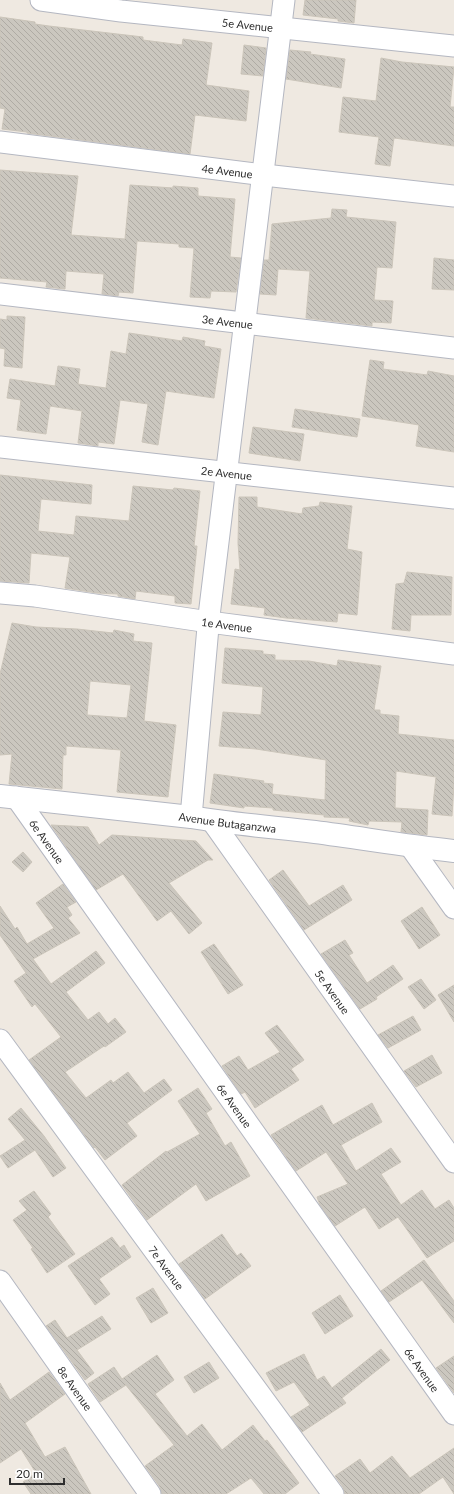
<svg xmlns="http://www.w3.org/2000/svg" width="454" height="1494" viewBox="0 0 454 1494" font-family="Lato,sans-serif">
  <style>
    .building { fill: url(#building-back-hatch); stroke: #cbc5ba; fill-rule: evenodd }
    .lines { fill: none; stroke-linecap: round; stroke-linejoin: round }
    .street-casing { stroke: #b4b7c1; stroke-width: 23 }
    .secondary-casing { stroke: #b4b7c1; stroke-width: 24 }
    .street { stroke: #fff; stroke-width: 21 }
    .secondary { stroke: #fff; stroke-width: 22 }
    .labels { text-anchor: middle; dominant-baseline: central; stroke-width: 4; stroke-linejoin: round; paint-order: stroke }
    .street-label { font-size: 11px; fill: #2e2e2e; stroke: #fff }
  </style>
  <defs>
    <pattern id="building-back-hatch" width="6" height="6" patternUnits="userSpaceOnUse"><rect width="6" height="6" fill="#cbc7bf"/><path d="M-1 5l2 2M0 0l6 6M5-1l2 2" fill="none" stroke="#afaba4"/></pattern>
  </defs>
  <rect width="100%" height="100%" fill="#efe9e1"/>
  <path class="building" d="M305,0H356L354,23L338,21V19L303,15Z
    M0,17L35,22V24L49,26L143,37V40L182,45L183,39L212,43L206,85L249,91L246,121L195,115L190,154L27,133V132L2,129L5,109L0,108Z
    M244,45L266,48L263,76L241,74Z
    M290,50L311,52L310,54L345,59L341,88L286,79Z
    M381,58L402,62L454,67L450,107H454V146L394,138L390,166L375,164L379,137L339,132L343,97L376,101Z
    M0,170L78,176L71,235L125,239L130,185L173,188V186L198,188V196L235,199L230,257L241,258L236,292L211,291L210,298L190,297L194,248L179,247V244L137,241L133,293L119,292L118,296L102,294L104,274L66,271L65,289L46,287L47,282L0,278Z
    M332,209L347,210L346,217L396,222L392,268L377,267L374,300L393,301L391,323L372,322V326L306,318L310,271L278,269L276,295L260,294L264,260H269L272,224L331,218Z
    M434,258L454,260V290L432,289Z
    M7,316L25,317L22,368L4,366L5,349L0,348V319L7,320Z
    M129,333L182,341L183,337L205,341L204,346L221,349L214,398L166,391L158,445L142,442L148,404L120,400L114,444L98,442V446L78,443L82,411L50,406L46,434L17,430L21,400L7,398L10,379L55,386L58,366L80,369L78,384L106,388L111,351L126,354Z
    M370,360L384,362L383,369L427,375L428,371L454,376V452L416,446L419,425L362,416Z
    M295,409L360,419L357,437L292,427Z
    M253,427L304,434L300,461L249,453Z
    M0,475L92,485L91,504L41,499L38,531L74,535L76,516L129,521L133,486L173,490L174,488L200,491L194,546H197L191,604L175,603V596L136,591L135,599L118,596V594L97,593L65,588L70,557L31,553L29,583L0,581Z
    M239,497H257V507L302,514L303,508L319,506L320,502L352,506L347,549L362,552L357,615L338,613L337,622L286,618L264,615L265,608L231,604L235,569L240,570L238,543Z
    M407,572L452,577L451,615H411L410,631L392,629L396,584L404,583Z
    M12,623L36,627L77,629L113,633L114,630L134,634L133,641L152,643L144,721L176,725L168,797L117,792L121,750L66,746V755H63L62,789L9,784L12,754L0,755V674ZM90,681L131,685L127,718L87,715Z
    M225,648L263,651V654L275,655V660L309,661L337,666L338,660L381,666L374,710H380V714L399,716L398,734L454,740V784L452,816L432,814L436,777L396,771L395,808L428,810L427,835L401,832L402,822L369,821L368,825L349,821L350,818L324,817V815L273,810V808L244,806V808L210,803L214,774L264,781L263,783L273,784L272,794L325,800L326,760L256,749L219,746L223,712L261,715L263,687L222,683Z
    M51,825L88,827L99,845L112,835L196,841L213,860H208L169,883L202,923L189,934L171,911L157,921L123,874L96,890Z
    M23,852L32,862L23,872L12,862Z
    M283,870L309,906L343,885L352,900L304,930L269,880Z
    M63,884L76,902L67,907L72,915L68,918L80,933L33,959L51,984L96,951L105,963L66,992L88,1020L99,1012L108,1024L115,1018L126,1032L105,1047L104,1046L65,1072L86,1098L111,1080L113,1083L128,1072L144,1093L164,1079L172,1090L127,1123L137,1136L105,1160L95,1147L94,1148L29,1060L61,1037L35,1004L32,1007L14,981L26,973L0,935V906L15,929L17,927L27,944L54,928L36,903Z
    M422,907L440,935L419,949L401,921Z
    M345,940L353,953L349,955L367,983L393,965L403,979L376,997L377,999L360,1009L321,954Z
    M214,944L243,985L228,994L201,952Z
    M421,979L436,1000L424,1009L408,987Z
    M454,985V1022L438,995Z
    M413,1016L421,1030L388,1048L378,1035Z
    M277,1025L304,1060L291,1069L299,1080L255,1108L245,1092L241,1094L222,1066L239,1056L248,1070L280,1052L265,1033Z
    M432,1055L442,1073L416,1087L404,1071Z
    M198,1088L212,1109L206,1113L225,1146L231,1142L250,1176L206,1201L196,1184L147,1220L122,1185L166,1151L167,1152L200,1134L178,1101Z
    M372,1103L382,1122L341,1145L356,1171L391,1148L401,1162L381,1174L401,1205L422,1190L435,1209L449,1200L454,1208V1241L427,1258L398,1217L379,1229L365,1207L335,1226L320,1205L317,1197L348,1184L326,1152L296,1171L271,1135L322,1105L333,1125Z
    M21,1108L44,1136L66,1168L53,1177L35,1150L8,1168L0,1156L25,1140L8,1119Z
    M34,1191L51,1214L48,1217L75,1254L47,1273L31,1249L33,1248L13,1220L27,1210L19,1201Z
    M222,1234L237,1256L241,1253L251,1266L205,1299L179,1264Z
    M112,1237L120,1248L124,1245L131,1257L99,1279L110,1294L95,1305L68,1266Z
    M424,1260L454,1301V1323L422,1280L389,1302L381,1291Z
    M153,1288L168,1313L151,1323L136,1298Z
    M340,1295L353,1316L325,1334L312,1313Z
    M102,1316L111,1329L77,1350L94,1373L85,1380L46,1326L55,1320L67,1338Z
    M381,1349L390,1360L342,1398L346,1403L302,1432L291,1417L310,1405L294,1382L276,1391L266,1373L304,1354L317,1380L324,1376L332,1388Z
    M157,1355L174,1380L155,1394L187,1436L202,1424L222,1450L253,1425L265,1441L267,1440L299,1483L285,1494H264L251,1478L226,1494H162L160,1487L145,1466L174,1445L125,1384L126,1385L100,1402L88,1384L114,1367L122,1379Z
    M454,1356V1393L436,1368Z
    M209,1362L219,1378L194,1393L184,1377Z
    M49,1372L65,1394L25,1423L45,1457L65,1447L91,1494H31L23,1482L36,1473L21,1449L0,1463V1383L10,1400Z
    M454,1448V1494L443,1477L419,1494H345L343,1487L335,1476L360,1459L370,1473L392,1456L410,1478Z"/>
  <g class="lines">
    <g class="street-casing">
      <g id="street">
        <path id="s1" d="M41,0L121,11L454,46"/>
        <path id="s2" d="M0,142L264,175L454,196"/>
        <path id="s3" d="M0,294L454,348"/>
        <path id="s4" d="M0,447L454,498"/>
        <path id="s5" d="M0,593L35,596L209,622L454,654"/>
        <path id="s6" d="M16,797L454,1414"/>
        <path d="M191,817L209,616L284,0"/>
        <path id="s7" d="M212,821L454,1162"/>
        <path d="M410,846L454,908"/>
        <path id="s8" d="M0,1040L333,1494"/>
        <path id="s9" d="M0,1281L150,1494"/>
      </g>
    </g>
    <g class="secondary-casing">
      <g id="secondary">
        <path id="s10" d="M0,796L191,817C232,824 273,827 315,832C361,838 407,846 454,851"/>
      </g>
    </g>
    <use href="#street" class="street"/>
    <use href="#secondary" class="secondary"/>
  </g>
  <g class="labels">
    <g class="street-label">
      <text stroke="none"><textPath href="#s1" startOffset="208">5e Avenue</textPath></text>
      <text stroke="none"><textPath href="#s2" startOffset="229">4e Avenue</textPath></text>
      <text stroke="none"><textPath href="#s3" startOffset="229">3e Avenue</textPath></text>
      <text stroke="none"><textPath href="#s4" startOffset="228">2e Avenue</textPath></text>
      <text stroke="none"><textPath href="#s5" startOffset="229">1e Avenue</textPath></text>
      <text stroke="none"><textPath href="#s10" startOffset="229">Avenue Butaganzwa</textPath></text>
      <text stroke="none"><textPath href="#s6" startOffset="54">6e Avenue</textPath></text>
      <text stroke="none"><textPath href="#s7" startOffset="209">5e Avenue</textPath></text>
      <text stroke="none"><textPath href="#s6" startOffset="378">6e Avenue</textPath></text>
      <text stroke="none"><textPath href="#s8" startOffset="282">7e Avenue</textPath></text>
      <text stroke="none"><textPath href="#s6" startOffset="702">6e Avenue</textPath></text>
      <text stroke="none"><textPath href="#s9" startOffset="131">8e Avenue</textPath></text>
    </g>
  </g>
  <path d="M10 1478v6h54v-6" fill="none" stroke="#2e2e2e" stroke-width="2"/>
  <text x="16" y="1478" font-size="12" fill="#2e2e2e" stroke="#ffffff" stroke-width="3" paint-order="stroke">20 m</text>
</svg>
